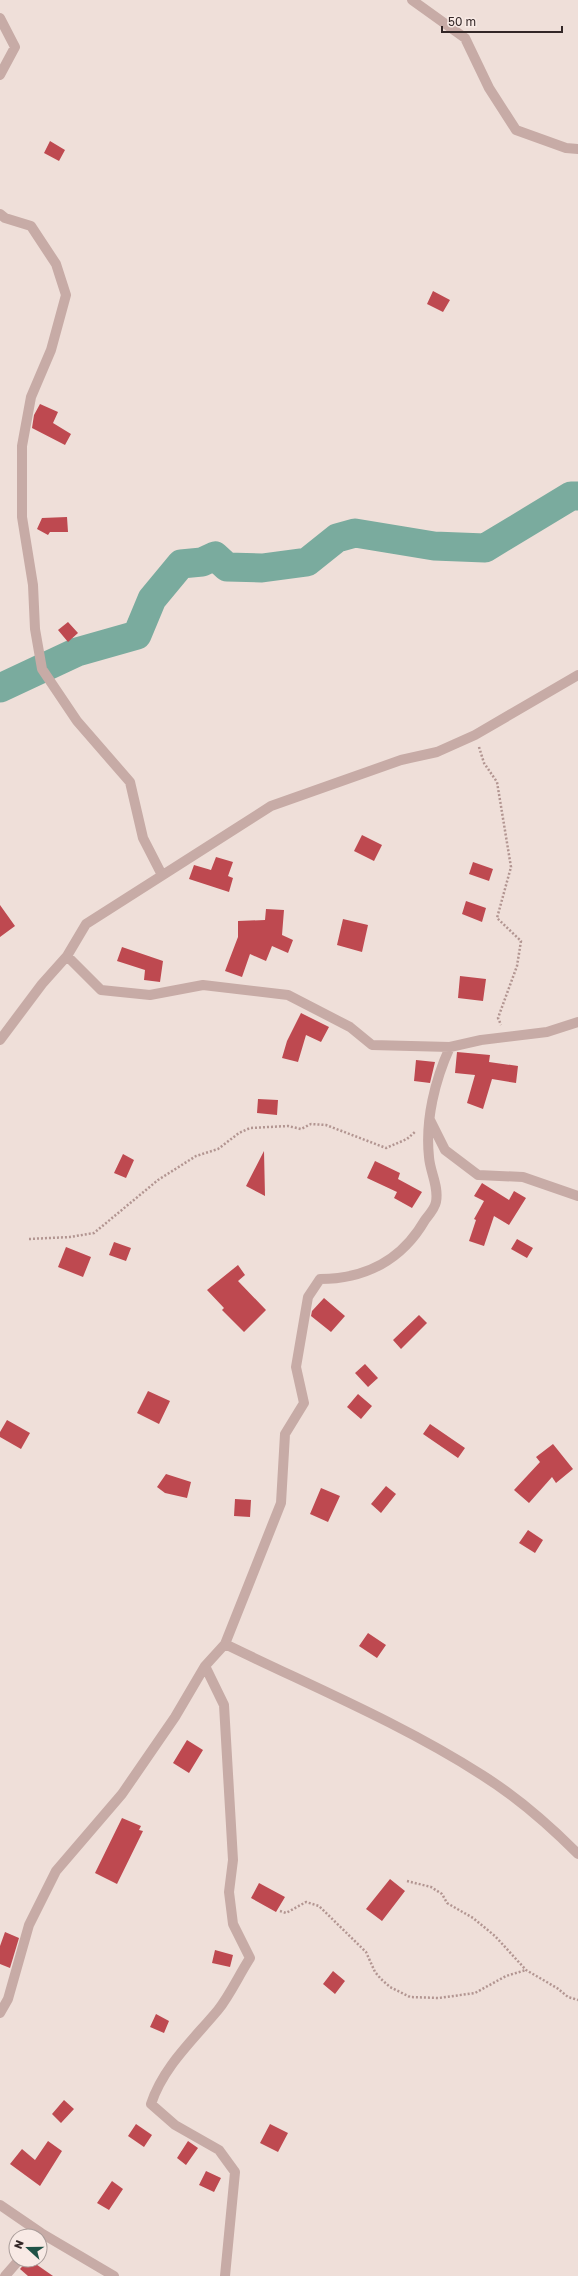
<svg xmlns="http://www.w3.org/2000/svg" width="578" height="2276" viewBox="0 0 578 2276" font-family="'Golos Text',sans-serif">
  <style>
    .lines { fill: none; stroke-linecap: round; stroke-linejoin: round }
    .river { stroke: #7aab9e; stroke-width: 29 }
    .building { fill: #be4950 }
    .path { stroke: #b29591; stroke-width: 2.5; stroke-dasharray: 2 2; stroke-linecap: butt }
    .minor { stroke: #c7aba6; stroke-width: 10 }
  </style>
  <rect width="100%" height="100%" fill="#efdfd9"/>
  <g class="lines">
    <path class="river" d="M0,688L77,652L137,635L152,599L181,564L202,562L215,556L227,567L262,568L307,562L337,538L355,533L434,546L485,548L571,496H578"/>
  </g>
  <path class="building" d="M50,141L65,150L59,161L44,153Z
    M433,291L450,300L443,312L427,304Z
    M40,404L58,412L53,423L71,434L65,445L32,428L34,415Z
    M67,517L68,532H50L48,535L37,529L42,518Z
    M68,622L78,633L68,642L58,630Z
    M362,835L382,845L374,861L354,851Z
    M216,857L233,862L228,876L233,878L229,892L189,879L194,865L211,870Z
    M473,862L493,869L489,881L469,874Z
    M466,901L486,908L482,922L462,914Z
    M0,905L15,926L0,937Z
    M266,909L284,910L282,935L293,940L288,953L272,946L266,961L250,954L242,977L225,971L238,937V921L265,920Z
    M343,919L368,925L362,952L337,945Z
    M122,947L163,961L160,982L144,980L145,970L117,961Z
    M460,976L486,979L483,1001L458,998Z
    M301,1013L329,1027L321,1042L306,1035L298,1062L282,1058L287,1041Z
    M457,1052L490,1055L489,1062L518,1066L516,1083L492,1079L483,1109L467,1103L475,1075L455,1073Z
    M416,1060L435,1062L430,1083L414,1081Z
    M258,1099L278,1100L277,1115L257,1113Z
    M264,1151L265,1196L246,1186Z
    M123,1154L134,1160L126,1178L114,1173Z
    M375,1161L400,1173L398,1179L422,1192L412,1208L394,1198L397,1192L367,1178Z
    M482,1183L509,1200L514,1191L526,1198L509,1225L494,1216L484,1246L469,1241L476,1220L474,1219L484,1201L474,1196Z
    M517,1239L533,1248L527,1258L511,1249Z
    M114,1242L131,1248L126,1261L109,1255Z
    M66,1247L91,1257L83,1277L58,1267Z
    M238,1265L245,1275L238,1281L266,1310L244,1332L222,1310L224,1308L207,1290Z
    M324,1298L345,1316L331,1332L311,1316L312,1311Z
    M419,1315L427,1323L401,1349L393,1340Z
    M365,1364L378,1378L368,1387L355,1373Z
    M148,1391L170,1401L159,1424L137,1413Z
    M358,1394L372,1406L361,1419L347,1407Z
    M7,1420L30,1433L21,1449L0,1437V1432Z
    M430,1424L465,1448L458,1458L423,1434Z
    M553,1444L573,1469L556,1483L552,1477L529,1503L514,1490L540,1462L536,1457Z
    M166,1474L191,1482L187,1498L165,1493L157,1487Z
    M386,1486L396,1494L381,1513L371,1504Z
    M321,1488L340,1496L328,1522L310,1514Z
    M235,1499L251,1500L250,1517L234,1516Z
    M528,1530L543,1540L535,1553L519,1543Z
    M368,1633L386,1645L377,1658L359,1646Z
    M187,1740L203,1750L189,1773L173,1763Z
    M122,1818L141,1826L139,1830L143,1831L117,1884L95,1873Z
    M390,1879L405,1891L382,1921L366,1909Z
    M259,1883L285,1897L276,1912L251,1898Z
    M5,1932L19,1938L10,1968L0,1964V1946Z
    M215,1950L233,1955L230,1967L212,1963Z
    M333,1971L345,1981L335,1994L323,1984Z
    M156,2014L169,2021L164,2033L150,2027Z
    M64,2100L74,2109L61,2123L52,2114Z
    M136,2124L152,2135L144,2147L128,2136Z
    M270,2124L288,2133L278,2152L260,2143Z
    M48,2141L62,2151L40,2186L10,2164L22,2149L35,2160Z
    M188,2141L198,2148L186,2165L177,2158Z
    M206,2171L221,2178L214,2192L199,2185Z
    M112,2181L123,2189L109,2210L97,2203Z
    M28,2260H30L53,2276H28L20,2269Z"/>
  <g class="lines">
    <path class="path" d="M479,747L484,763L497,782L511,867L497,918L521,941L517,966L498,1018L501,1025
      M29,1239L70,1237L94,1233L158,1180L196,1156L218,1149L239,1133L250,1128L288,1126L301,1129L311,1124L326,1125L386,1148L407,1139L416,1131
      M407,1881L431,1887L442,1894L447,1903L473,1918L495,1936L526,1970L557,1988L568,1997L578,2000
      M280,1911L286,1913L306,1902L319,1906L366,1952L375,1972L381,1979L390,1987L410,1997L439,1998L475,1993L506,1976L526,1970"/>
    <path class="minor" d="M412,0L465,38L489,88L516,130L566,148L578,149
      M0,18L15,47L0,75
      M0,214L5,218L31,226L56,264L66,295L51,350L31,397L22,446V517L33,585L35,629L42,669L77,721L130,782L143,838L162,875
      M67,956L101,990L150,995L203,985L288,995L350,1027L372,1045L450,1047L481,1040L547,1032L578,1022
      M0,1040L42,984L67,956L86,924L271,806L401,760L437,752L475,735L578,675
      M430,1120L445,1150L478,1175L523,1177L578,1196
      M225,1644C311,1686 401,1723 482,1775C517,1797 549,1825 578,1854
      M205,1666L224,1705L233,1860L229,1892L233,1924L250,1958C239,1975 230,1995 218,2010C193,2040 163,2067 151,2104L175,2125L219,2150L235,2172L225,2276
      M0,2013L8,1999L29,1925L56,1871L122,1794L175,1717L205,1666L225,1644L281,1503L285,1434L304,1403L296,1367L308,1297L320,1279C365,1279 402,1260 425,1220C429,1215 435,1208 436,1202C439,1186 430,1172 429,1157C425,1120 435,1080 450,1047
      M0,2205L41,2233L114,2276
      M5,2276L19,2260"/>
  </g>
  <g transform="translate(28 2248) rotate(291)"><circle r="19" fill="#f8eae5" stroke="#a99c99"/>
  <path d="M0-3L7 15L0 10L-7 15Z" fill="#1f5246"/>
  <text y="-6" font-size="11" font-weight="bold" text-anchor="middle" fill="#332727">N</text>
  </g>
  <path d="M442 26v6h120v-6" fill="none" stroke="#332727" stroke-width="2"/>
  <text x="448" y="26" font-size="12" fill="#332727" stroke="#f8eae5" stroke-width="3" paint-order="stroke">50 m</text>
</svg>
